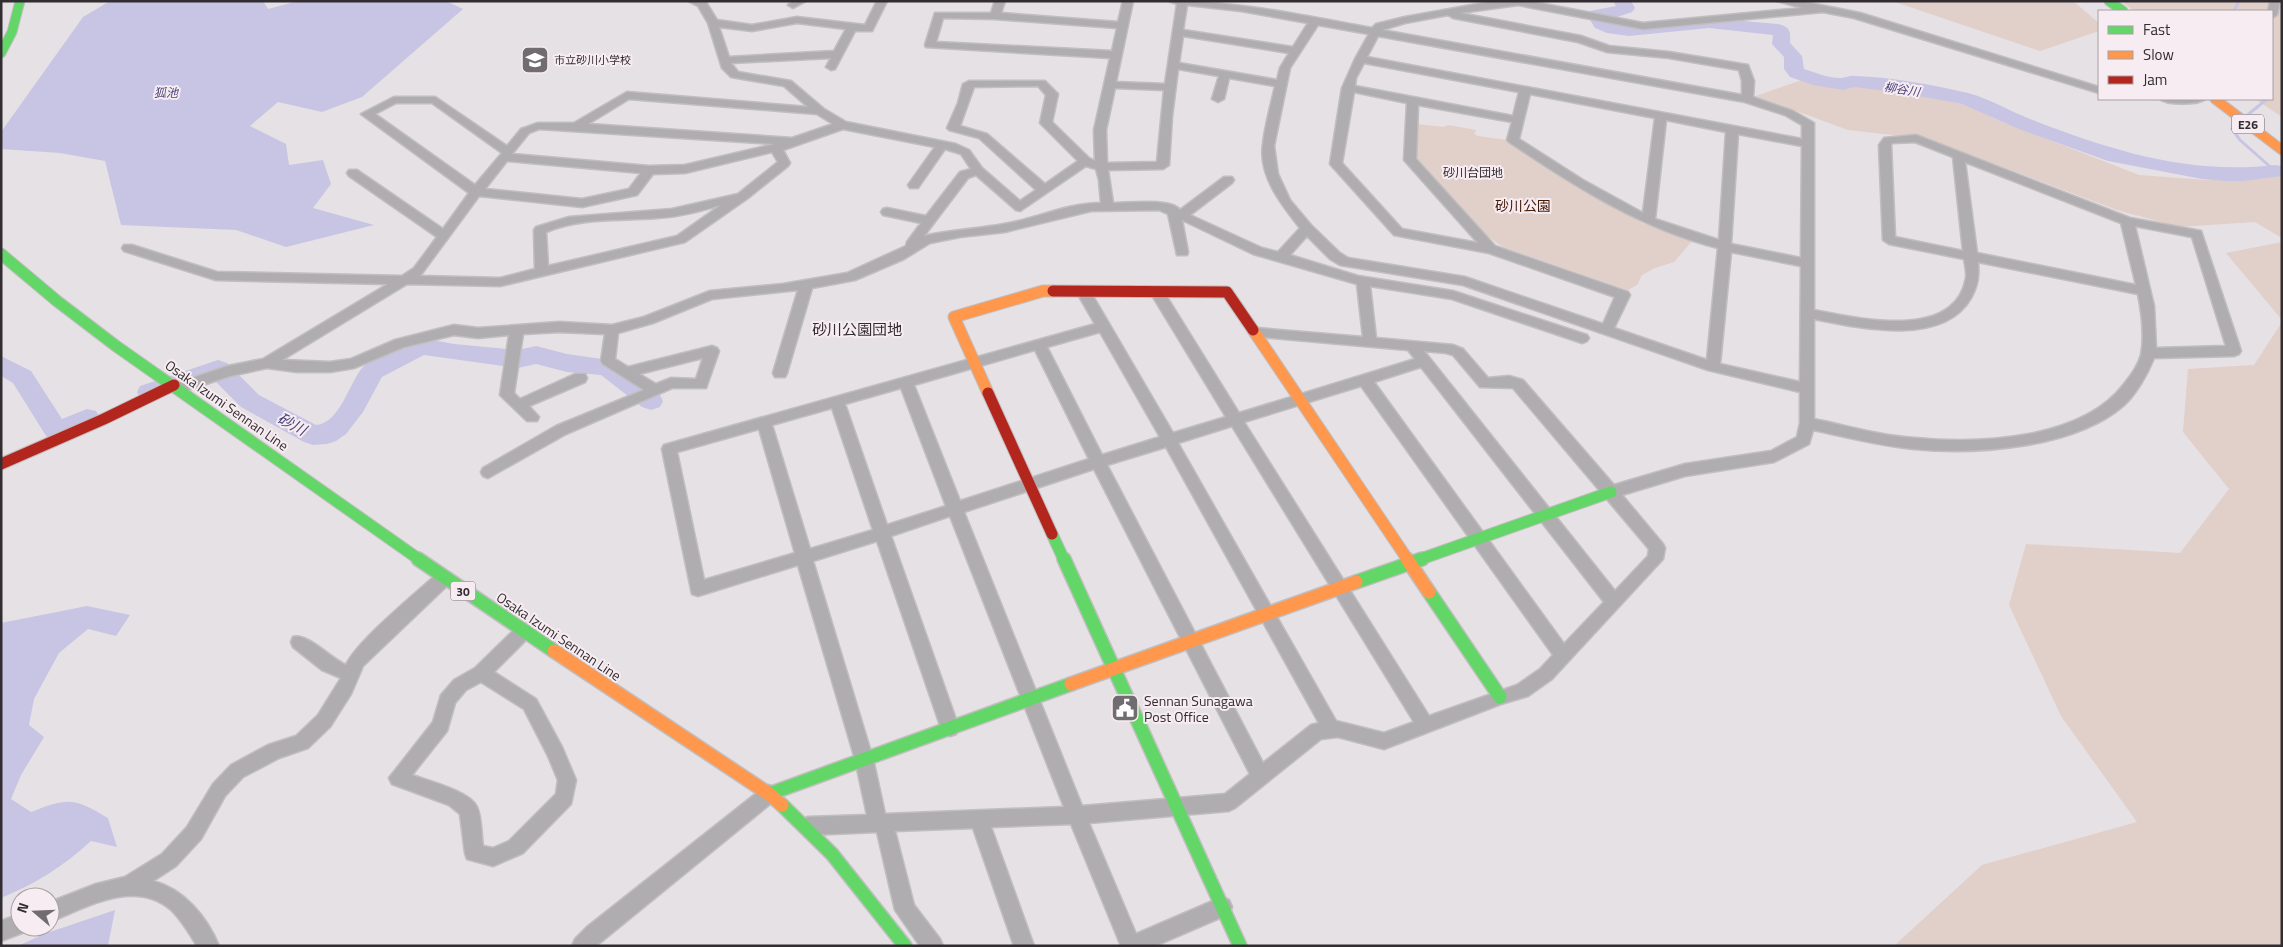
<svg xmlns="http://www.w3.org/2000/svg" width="2283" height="947" viewBox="0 0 2283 947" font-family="'Titillium Web','Noto Sans JP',sans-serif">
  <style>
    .green { fill: #e1cfca }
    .water { fill: #c8c5e4 }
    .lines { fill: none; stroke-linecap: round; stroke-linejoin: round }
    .stream { stroke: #c8c5e4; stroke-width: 3 }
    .river { fill: #c8c5e4; fill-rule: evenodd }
    .street-casing { stroke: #c1bec0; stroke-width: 3 }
    .fast-far2-casing { stroke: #c1bec0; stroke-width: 11 }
    .fast-far1-casing { stroke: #c1bec0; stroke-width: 13 }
    .fast-casing { stroke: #c1bec0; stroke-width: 16 }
    .slow-far2-casing { stroke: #c1bec0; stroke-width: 11 }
    .slow-far1-casing { stroke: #c1bec0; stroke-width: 13 }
    .slow-casing { stroke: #c1bec0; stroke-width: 16 }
    .jam-casing { stroke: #c1bec0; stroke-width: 13 }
    .street { fill: #afadaf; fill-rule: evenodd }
    .fast-far2 { stroke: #63d668; stroke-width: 9 }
    .fast-far1 { stroke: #63d668; stroke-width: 11 }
    .fast { stroke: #63d668; stroke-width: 13 }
    .slow-far2 { stroke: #ff974d; stroke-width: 9 }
    .slow-far1 { stroke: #ff974d; stroke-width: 11 }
    .slow { stroke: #ff974d; stroke-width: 13 }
    .jam { stroke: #b3261e; stroke-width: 11 }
    .labels { text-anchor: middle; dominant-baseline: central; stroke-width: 4; stroke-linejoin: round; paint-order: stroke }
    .far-poi-label { font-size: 11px; fill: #322d30; stroke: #f7ecf1; text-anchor: start }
    .far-water-label { font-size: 12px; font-style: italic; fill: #49437a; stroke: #f7ecf1 }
    .shield { fill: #f7ecf1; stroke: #6d666a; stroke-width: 1 }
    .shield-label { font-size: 12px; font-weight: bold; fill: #322d30 }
    .far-neighbourhood-label { font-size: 12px; fill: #322d30; stroke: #f7ecf1 }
    .park-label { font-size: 14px; fill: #451b06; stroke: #f7ecf1 }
    .street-label { font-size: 14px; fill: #322d30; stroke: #f7ecf1 }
    .poi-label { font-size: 14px; fill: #322d30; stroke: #f7ecf1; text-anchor: start }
    .neighbourhood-label { font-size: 15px; fill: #322d30; stroke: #f7ecf1 }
    .water-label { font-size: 15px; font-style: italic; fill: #49437a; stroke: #f7ecf1 }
  </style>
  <rect width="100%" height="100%" fill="#e6e1e4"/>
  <path class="green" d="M1892,1H2073L2099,23V31L2040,51Z
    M2121,1H2282V117L2255,99H2272V11H2134Z
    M1816,75L1971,106L1998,120L2139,175L2206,180L2282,173V238L2255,222L2179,227L2117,210L1928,139L1848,130L1756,96Z
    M1416,124L1444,127L1448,125L1476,130L1474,134L1478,136L1507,140L1535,159L1642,223L1693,240L1674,262L1655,268L1642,275L1637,285L1628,290L1506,248C1479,236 1432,180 1413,155Z
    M2282,242V320L2226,253Z
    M2282,322V946L1895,945L1982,865L2137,822L2061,716L2009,605L2026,544L2180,553L2229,489L2183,432L2188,369L2254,365Z"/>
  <path class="water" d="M110,1H263L268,9L298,1H446L463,9L362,97L322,112L278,102L250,126L286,144L289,165L323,160L331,184L313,208L374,225L286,247L236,230L121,225L105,161L60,153L1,149V132L83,17Z
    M87,606L130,615L116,636L88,629L59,653L34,699L29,725L44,737L21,775L11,799L31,812C69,797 74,798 108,818L117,847L91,841C64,866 35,884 1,898V623Z
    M115,910L108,946H18L44,934Z"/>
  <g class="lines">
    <path class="stream" d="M2234,11L2239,1
      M2245,117L2267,99
      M2239,122L2232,129L2240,140L2275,171L2282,170"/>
    <path class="river" d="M1613,1H1631L1635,8L1632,12L1608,20L1617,24L1629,25L1709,18L1778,24C1790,27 1791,31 1790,43L1802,56L1804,69C1816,73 1828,78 1841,78C1846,78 1850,75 1855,76C1893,77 1932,85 1968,93C1991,99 2013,113 2035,121C2114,151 2189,175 2275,165L2282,166V176L2243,181H2226L2202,179L2108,161L2019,129L1962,104L1902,93L1854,87L1843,90L1813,85L1790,77L1784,69V57L1772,44L1773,35L1709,28L1629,36L1607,33L1595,28L1587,15L1590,11L1616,6Z
      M422,338L454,344L518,350L536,346L567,354L616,361L660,395L663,401L660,407L651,410L642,407L601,375L567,372L536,364L518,368L424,355L382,377L363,412L346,434L336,441L327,444L313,445L304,442L241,407L214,380L149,401L140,398L137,392L140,386L218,360L227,363L259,395L316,425C342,423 350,377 366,364C381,352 404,343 422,338Z
      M1,356L31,371L62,419L87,409L96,411L100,418L96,425L57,441L48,439L13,383L1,376Z"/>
    <g class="street-casing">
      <path id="street" d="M688,1L706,2L717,20L752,25L797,17L865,25L877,1H887L872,31H855L835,69L831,70L826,67L831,58L731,63L738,72L791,81L824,109L846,122L956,144L969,150L982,168L1020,201L1036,190L979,138L949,130L947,128L958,103L963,84L969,81H1045L1058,94L1052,122L1089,158L1095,161L1094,130L1110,58L926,47L925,45L935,13H991L995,1H1005L1001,13L1118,22L1123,1H1133L1116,82L1165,84L1177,4L1169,1C1238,1 1305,16 1372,28L1376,24L1405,17L1494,1H1529L1643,23L1802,8L1777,1H1800L1860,13L2099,87V93L1854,18L1823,12L1643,29L1518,5L1460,13L1581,36L1609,46L1669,52L1748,65L1754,81L1753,97L1793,111L1814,123V310C1856,318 1955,342 1966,278C1967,273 1965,265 1964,259L1889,244L1883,240L1879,145L1884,138L1916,135L2130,218L2201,231L2241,351L2239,354L2234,356L2154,358C2148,373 2136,395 2123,406C2074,448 1976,455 1914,449C1880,446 1847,437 1813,430L1809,444L1774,462L1685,476L1622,495L1663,544L1665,548L1663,559L1552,679L1528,696L1501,704L1384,749L1338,737L1321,739L1235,808L1229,811L1089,823L1136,934L1222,897L1229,900L1232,907L1229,914L1155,946H1121L1071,824L991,827L1034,946H1014L973,828L895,831L914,905L940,939L943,946H920L895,910L877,832L808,835L801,832L799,826L801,820L808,817L867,815L855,759L798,565L698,596L692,594L662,449L664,445L1095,324L1076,291L1083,287L1090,291L1173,433L1226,417L1150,292L1152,289H1162L1239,413L1415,359L1408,350L1251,336L1249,333L1251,330L1256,328L1363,337L1357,284L1253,254L1182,220L1188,252L1187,255H1177L1168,214L1159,210L1091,211L1005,232L960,237L930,243L904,259L855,280L812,288L787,373L785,377H775L773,373L798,290L712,299L653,323L618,333L615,359L628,367L712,346L717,348L719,351L706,388H672L566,434L488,478L483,476L481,472L483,468L556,426L644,390L603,364L601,361L605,334L559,332L523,334L514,393L520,399L575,374H585L587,378L585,382L529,406L539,417L537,421H527L500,395L509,335L478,338L454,335L404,347L354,368L330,372H297L267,368L230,376L179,393L174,392L172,388L174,384L228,366L263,359L388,284L216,280L124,251L122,248L124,245H132L217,272L402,276L414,268L437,237L349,176L347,173L349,170H357L443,229L469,193L361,114L394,97H435L507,146L521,129L538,123H574L627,92L808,107L784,86L731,77L722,68L708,23L698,6ZM1187,5L1241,11L1308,23L1293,47L1183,30ZM1448,15L1453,18L1578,42L1607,52L1669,58L1739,70L1742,81V95L1382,30L1405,23ZM943,18L995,19L1117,28L1112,51L936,42ZM797,23L846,29L834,51L729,57L719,27L752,31ZM1318,25L1369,34L1355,59L1342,88L1330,164L1394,235L1489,253L1615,297L1603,324L1465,277L1348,258L1340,253L1311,225L1290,200L1278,174L1274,146L1290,68ZM1183,36L1289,53L1280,68L1277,80L1179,63ZM1378,36L1745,102L1785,115L1802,125V139L1367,57ZM1364,63L1519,92L1513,116L1355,86L1356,78ZM1178,69L1219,76L1212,99L1218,102L1224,99L1229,78L1275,86C1271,105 1265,125 1263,144C1258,176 1282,205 1300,228L1278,252L1262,248L1190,215L1232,183L1234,180L1232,177H1224L1180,210C1171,198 1129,203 1113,203L1108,170L1163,169L1169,165L1172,116ZM1038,86L1046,95L1040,123L1078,161L1045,184L987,134L960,126L974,87ZM1115,88L1164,90L1157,162L1107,163L1106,130ZM1354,92L1407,103L1404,160L1478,243L1402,229L1342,163ZM1530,94L1655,118L1643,213L1583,180L1519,139ZM629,99L817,114L833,124L792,138L588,124ZM396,103H432L502,153L475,185L375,114ZM1418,105L1512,122L1507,140L1509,142C1576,187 1640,228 1718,248L1707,360L1614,328L1630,295L1628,292L1495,246L1416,159ZM1666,120L1726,132L1719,240L1655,219ZM539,129L775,144L685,165L649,166L512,154L529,133ZM843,129L935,147L908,185L910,188H918L945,149L961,154L971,169L960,172L926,216L887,208L883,209L881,212L883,215L921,223L907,242L906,246L847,273L783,284L710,291L644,317L612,325L559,322L478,328L454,325L395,340L351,359L330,362L282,360L407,284L500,286L685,242L748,198L788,166L790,163L783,150ZM1738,134L1802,146L1801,258L1731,244ZM1915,142L1953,157L1963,251L1895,237L1891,145L1892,143ZM772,152L778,162L738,194L672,209L569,217L536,227L534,230L535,269L500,278L420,276L479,196L582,207L637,195L653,174L685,173ZM507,161L641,173L629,189L582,199L485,189ZM1965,162L2121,223L2136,285L1977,253ZM1086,166L1096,169L1099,180L1101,203C1067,203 1036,219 1004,224C977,229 950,230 924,236L968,178L976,175L1016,210L1020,211ZM721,205L677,236L548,266L546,232C581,217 620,221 657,218C679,217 700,211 721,205ZM2135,226L2192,237L2226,346L2156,348L2154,306ZM1307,236L1330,259L1340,265L1463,285L1708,370L1800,392V423L1797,437L1771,451L1685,464L1614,485L1523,380L1509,376L1488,378L1463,349L1453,345L1376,338L1370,286L1452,299L1582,343L1587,341L1589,338L1587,335L1453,291L1358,276L1290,255ZM1731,252L1801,266L1800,382L1720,364ZM1978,262L2138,294C2142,314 2145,335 2141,355C2138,366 2131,375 2124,384C2082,440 1979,444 1915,438C1881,436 1848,426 1814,419V319C1859,328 1943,347 1971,298C1978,285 1979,276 1978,262ZM1100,332L1160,437L1102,455L1047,347ZM1035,350L1089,459L960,501L914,385ZM1424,351L1446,353L1453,355L1480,387L1513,388L1649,549L1648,556L1615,591ZM703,358L696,379L671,378L656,384L639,374ZM1421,367L1604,602L1564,644L1374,382ZM1361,386L1553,655L1540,669L1517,685L1429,716L1244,422ZM901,388L946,506L887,525L845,404ZM832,408L873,530L810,549L772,425ZM1232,426L1414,722L1384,733L1336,721L1178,443ZM759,429L795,553L704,580L677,452ZM1166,447L1319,723L1311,725L1263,763L1107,465ZM1094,469L1250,774L1225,794L1082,806L964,512ZM950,516L1064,807L885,814L873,759L813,561L877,541L941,728L944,734L950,736L956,734L959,728L891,536Z
        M793,1H806L793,8L788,5Z
        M2270,1H2280L2277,15L2272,18V11H2268Z
        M2160,99H2205C2198,105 2167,105 2160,99Z
        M444,571L450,573L452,578L450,583L363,666L351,694L330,727L308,748L279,758L243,777L225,796L201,839L176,866L153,881C184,889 207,917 219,946H197C189,933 181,919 170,909C134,879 86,907 50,922V902L96,884L125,877L162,854L187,827L213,784L231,765L268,745L296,736L318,715L341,678L322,670L293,647L291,642L293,637C306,632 332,659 346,665C357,641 416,593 438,573Z
        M524,624L530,626L532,631L530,636L494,672L536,699L562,747L576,780L571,804L523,853L493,866L467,859L465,853L460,814L449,805L392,784L389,778L433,722L441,695L454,680L475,668L518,626ZM481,682L524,709L548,756L558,780L556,794L509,841L493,848L483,846C481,834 482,818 477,807C470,791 428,781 412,775L447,731L455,703L466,690Z
        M769,785L775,788L778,794L775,800L596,946H572L575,939L587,927L763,788Z
        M20,914V927H29L27,931L1,941V921Z"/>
    </g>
    <g class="fast-far2-casing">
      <path id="fast-far2" d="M2109,1L2123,11
        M1,53L12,32L20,1"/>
    </g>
    <g class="fast-far1-casing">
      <path id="fast-far1" d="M1,254L57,301L116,346L420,560
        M1052,534L1064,560
        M1418,560L1611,492"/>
    </g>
    <g class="fast-casing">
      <path id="fast" d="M418,559L554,651
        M1064,559L1240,946
        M1356,582L1422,559
        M1429,592L1500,697
        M769,794L1071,684
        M782,805L832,854L905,946"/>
    </g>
    <g class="slow-far2-casing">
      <path id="slow-far2" d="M2215,99L2282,150"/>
    </g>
    <g class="slow-far1-casing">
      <path id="slow-far1" d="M1253,330L1408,560
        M988,393L954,317L1043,291H1053"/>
    </g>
    <g class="slow-casing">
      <path id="slow" d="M1407,559L1429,592
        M554,651L769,794L782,805
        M1071,684L1356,582"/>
    </g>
    <g class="jam-casing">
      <path id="jam" d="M1053,291L1227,292L1253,330
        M988,393L1052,534
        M1,464L104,419L174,385"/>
    </g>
    <use href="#street" class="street"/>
    <use href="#fast-far2" class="fast-far2"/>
    <use href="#fast-far1" class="fast-far1"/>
    <use href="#fast" class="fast"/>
    <use href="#slow-far2" class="slow-far2"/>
    <use href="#slow-far1" class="slow-far1"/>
    <use href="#slow" class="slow"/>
    <use href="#jam" class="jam"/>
  </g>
  <defs>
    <g id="school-square" transform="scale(1.4375)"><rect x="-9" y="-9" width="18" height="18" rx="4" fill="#716c6f" stroke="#f7ecf1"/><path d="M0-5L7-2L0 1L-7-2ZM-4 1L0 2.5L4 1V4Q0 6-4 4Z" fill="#fff"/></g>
    <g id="civic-square" transform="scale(1.4375)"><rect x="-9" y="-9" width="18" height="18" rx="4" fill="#716c6f" stroke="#f7ecf1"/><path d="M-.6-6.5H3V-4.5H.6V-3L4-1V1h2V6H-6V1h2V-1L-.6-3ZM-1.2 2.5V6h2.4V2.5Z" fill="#fff"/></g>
  </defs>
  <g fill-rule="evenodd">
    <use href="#school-square" x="535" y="60"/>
    <use href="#civic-square" x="1125" y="708"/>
  </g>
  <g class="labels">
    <g class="far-poi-label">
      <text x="554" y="60">市立砂川小学校</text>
    </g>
    <g class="far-water-label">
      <text transform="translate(1902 89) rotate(9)">柳谷川</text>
      <text x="166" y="92">狐池</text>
    </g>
    <g class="shield">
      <rect x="2232" y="114.5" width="32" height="19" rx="4"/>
      <rect x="450.5" y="581.5" width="25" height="19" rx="4"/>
    </g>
    <g class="shield-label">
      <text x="2248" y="124">E26</text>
      <text x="463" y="591">30</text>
    </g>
    <g class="far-neighbourhood-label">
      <text x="1473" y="172">砂川台団地</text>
    </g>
    <g class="park-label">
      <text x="1523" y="205">砂川公園</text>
    </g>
    <g class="street-label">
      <text transform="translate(227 405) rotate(35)">Osaka Izumi Sennan Line</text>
      <text transform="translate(559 636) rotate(34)">Osaka Izumi Sennan Line</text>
    </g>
    <g class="poi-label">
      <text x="1144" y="700">Sennan Sunagawa<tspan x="1144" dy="16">Post Office</tspan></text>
    </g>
    <g class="neighbourhood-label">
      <text x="857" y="329">砂川公園団地</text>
    </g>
    <g class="water-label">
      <text transform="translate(292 424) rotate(28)">砂川</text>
    </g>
  </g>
  <rect width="2283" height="947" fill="none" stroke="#322d30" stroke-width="5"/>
  <rect x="2098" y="10" width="175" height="90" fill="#f7ecf1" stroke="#a8a0a4"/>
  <rect x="2108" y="26" width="25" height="8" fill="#63d668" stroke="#a8a0a4"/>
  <text x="2143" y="35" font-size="15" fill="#322d30">Fast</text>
  <rect x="2108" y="51" width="25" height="8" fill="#ff974d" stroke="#a8a0a4"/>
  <text x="2143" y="60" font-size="15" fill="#322d30">Slow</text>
  <rect x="2108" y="76" width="25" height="8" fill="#b3261e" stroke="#a8a0a4"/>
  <text x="2143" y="85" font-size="15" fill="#322d30">Jam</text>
  <g transform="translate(35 912) rotate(289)"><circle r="24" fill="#f7ecf1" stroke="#a8a0a4"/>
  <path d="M0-4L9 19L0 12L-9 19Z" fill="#716c6f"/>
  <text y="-8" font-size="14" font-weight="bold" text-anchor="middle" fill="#322d30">N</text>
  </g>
</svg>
